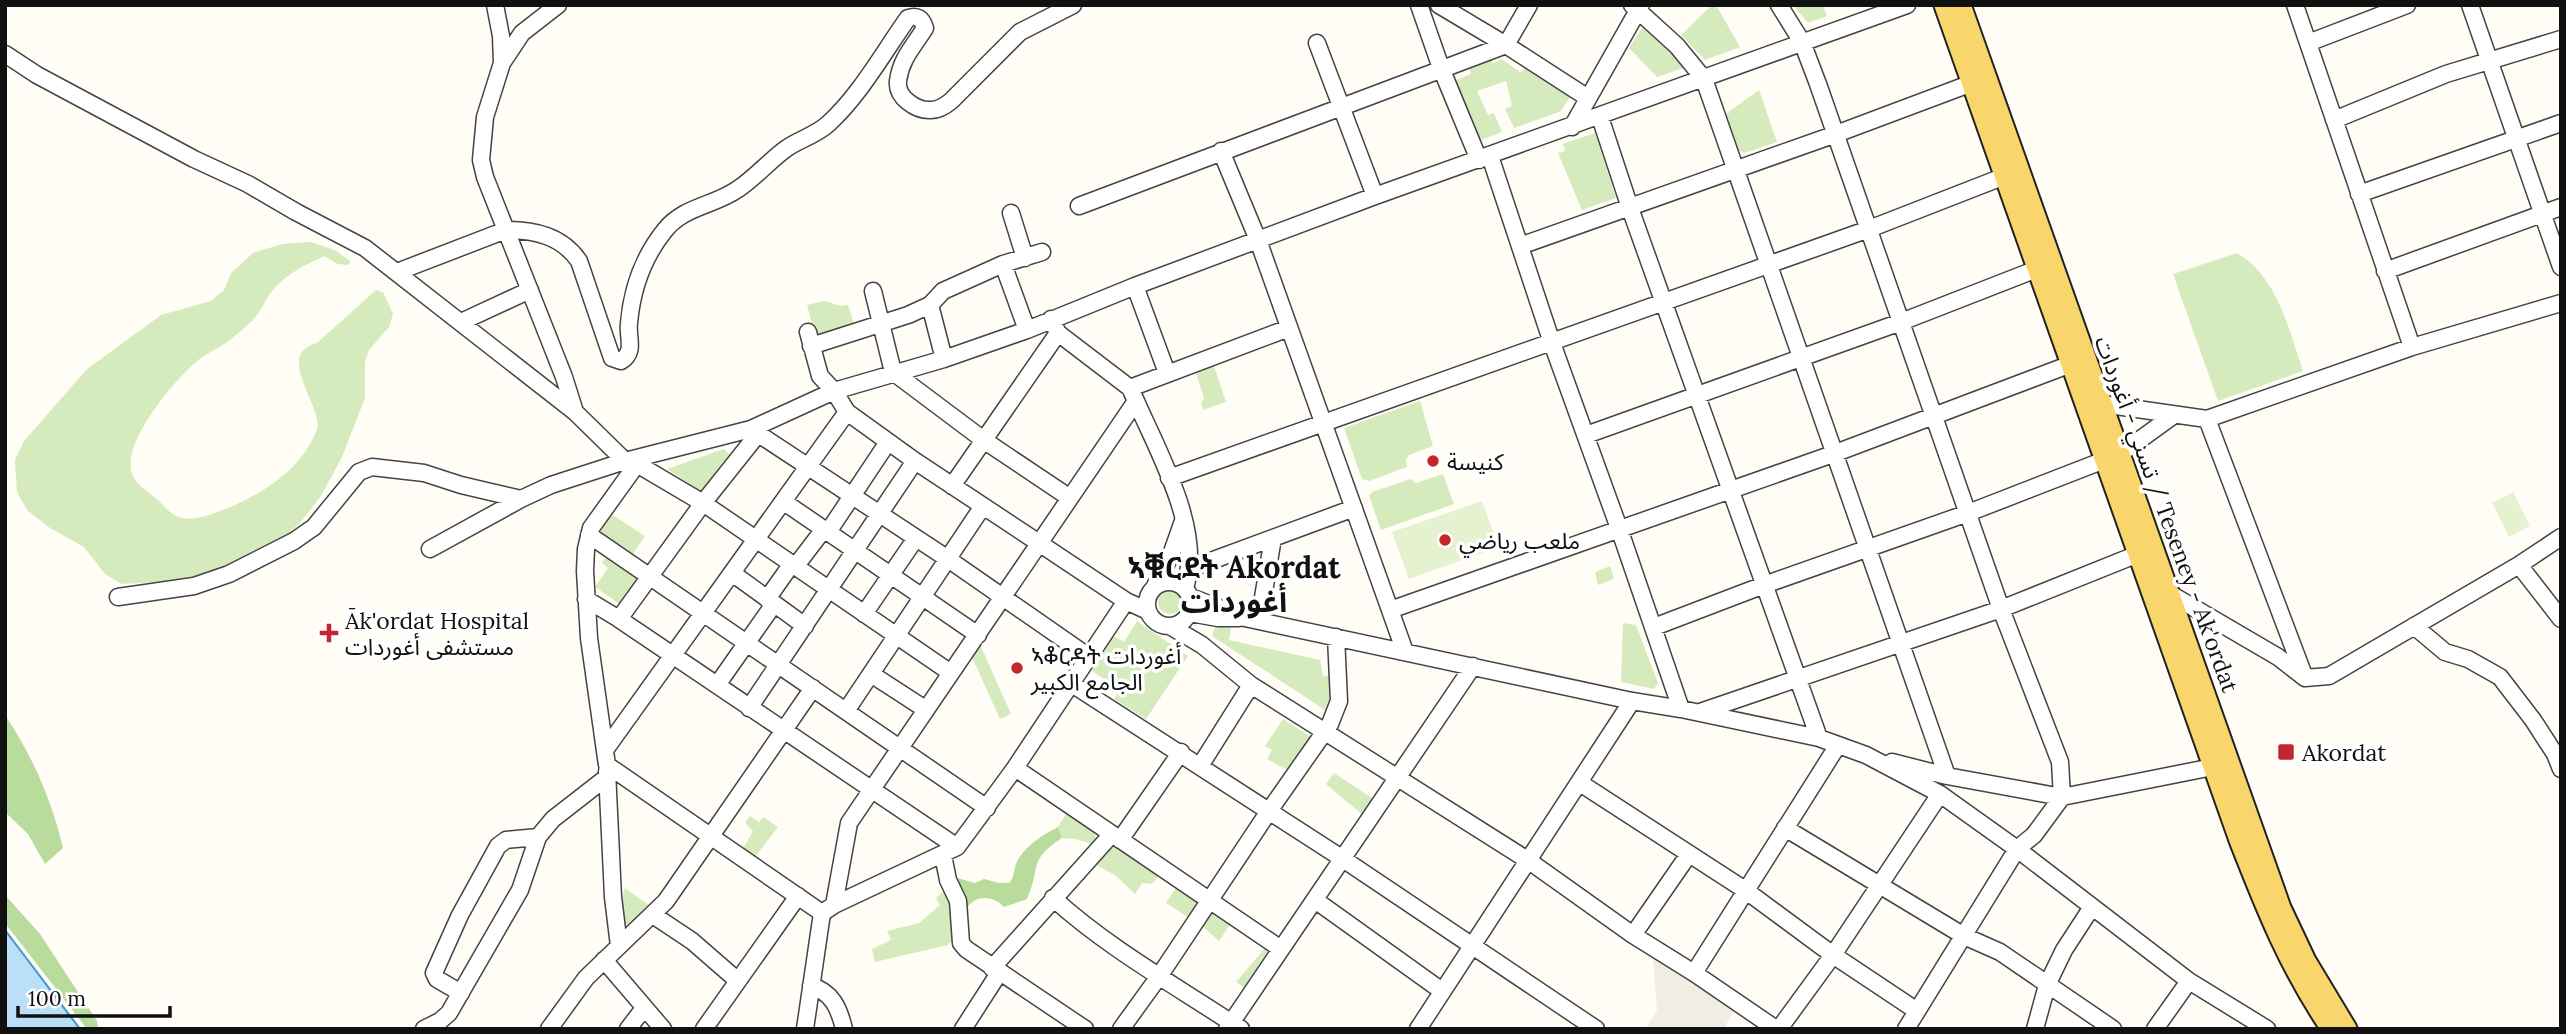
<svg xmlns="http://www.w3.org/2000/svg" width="2566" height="1034" viewBox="0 0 2566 1034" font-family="Lora,'Noto Sans Arabic','Noto Sans Ethiopic',serif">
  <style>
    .green { fill: #d5ebbd }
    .forest { fill: #b9dc9c }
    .pitch { fill: #e6f2cf }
    .plaza { fill: #f1ede2 }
    .water { fill: #b9e0f7; stroke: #3f96cf; stroke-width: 2 }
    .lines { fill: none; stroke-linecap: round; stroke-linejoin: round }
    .minor-casing { stroke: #444; stroke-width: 19 }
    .major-casing { stroke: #222; stroke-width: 23 }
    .minor { stroke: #fff; stroke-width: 16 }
    .major { stroke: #f9d66b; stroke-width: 19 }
    .poi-dot { fill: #c4262e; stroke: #fff; stroke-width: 2.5 }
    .labels { text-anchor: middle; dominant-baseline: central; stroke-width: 7; stroke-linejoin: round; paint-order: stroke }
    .poi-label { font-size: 23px; fill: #111; stroke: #fff; text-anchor: start }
    .street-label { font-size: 23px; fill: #111; stroke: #fff }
    .district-label { font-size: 30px; font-weight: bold; fill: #111; stroke: #fff }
  </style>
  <rect width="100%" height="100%" fill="#fffdf5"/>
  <path class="green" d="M1712,5H1716L1740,47L1705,60L1681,35Z
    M1793,5H1823L1827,16L1808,23Z
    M1645,23L1687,67L1657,77L1629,48Z
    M1490,57L1493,63L1502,59L1521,73L1527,64L1572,94L1561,111L1514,128L1505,109L1512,106L1506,81L1477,91L1488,115L1494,113L1502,132L1478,141L1456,80L1471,74L1468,65Z
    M1759,90L1777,142L1744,153L1737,150L1724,115Z
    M1595,133L1616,198L1582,210L1558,153L1565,151L1563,144Z
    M311,242L335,250L351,262L348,265L338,264L324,256C305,265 286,274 272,291C266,298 263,307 258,314C251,323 240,332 231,339C220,348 206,353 196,362C174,381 116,448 134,478C138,485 146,490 153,496C163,503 169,515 182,518C197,521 214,513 228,508C264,493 303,468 317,429C324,408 273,354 317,343L376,290L383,292L393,314L389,327L369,350L365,362V398L342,457L321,496L300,523L277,543L207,577L187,580L122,584L105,574L84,547L50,528L27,510L17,492L15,460L24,441L87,369L161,315L211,301L224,290L231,273L253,253L282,244Z
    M2237,253C2277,276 2289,329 2303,371L2218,401L2173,274Z
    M824,301L841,306L848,305L854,324L815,336L807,305Z
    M1214,366L1226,402L1203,410L1201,403L1204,398L1196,373Z
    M1420,401L1433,446L1409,455L1406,460L1407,467L1369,481L1362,479L1344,428Z
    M724,449L729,454L701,491L667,469Z
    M1443,474L1454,504L1381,530L1369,496L1372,492L1411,479L1416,483Z
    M608,512L645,536L633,554L597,530Z
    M608,554L640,576L620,604L595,587L608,568L602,563Z
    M1610,566L1614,579L1598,585L1595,572Z
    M1158 602a12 12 0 1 1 24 0a12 12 0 1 1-24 0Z
    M1137,621L1188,656L1146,719L1114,699L1120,690L1092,671L1114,636L1124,642Z
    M1623,623L1636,625L1658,683L1654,689L1621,682Z
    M1216,624L1231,628L1229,640L1320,660L1323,676L1334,675L1337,699L1328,712L1212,636Z
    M979,642L1011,714L1000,719L971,655Z
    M1283,719L1311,737L1289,771L1267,759L1272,750L1265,746Z
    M1334,773L1375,800L1364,816L1326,784Z
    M1066,814L1095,834V845L1076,839L1062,838L1058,827Z
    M750,816L759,822L763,817L778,827L755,857L743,849L753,831L745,823Z
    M1110,848L1124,849L1160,874L1152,884L1142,883L1135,894L1115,875L1096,865Z
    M1177,886L1201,904L1191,919L1166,903Z
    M625,888L650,906L629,926C614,919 622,901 625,888Z
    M944,891L952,903L955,938L948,945L875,962L872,949L891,940L887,931L919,923L940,905L936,898Z
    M1211,909L1231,923L1219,941L1200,924Z
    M1266,947L1269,955L1246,989L1236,982Z"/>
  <path class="forest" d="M5,715C32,755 52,801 63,848L45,864L28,834L5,812Z
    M1058,827L1062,838C1027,861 1042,866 1027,899L1004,907C993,896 977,894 967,908L965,897L950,876L975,883L984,879L999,883H1009C1016,876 1013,866 1019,858C1029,843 1043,835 1058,827Z
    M5,895L40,934L97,1021L98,1029H87L5,923Z"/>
  <path class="pitch" d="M2513,492L2530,526L2509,537L2492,503Z
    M1482,501L1499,547L1409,579L1392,532Z"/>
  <path class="plaza" d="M1652,944L1740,1002L1723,1029H1645L1657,1011Z"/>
  <path class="water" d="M5,930L80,1029H5Z"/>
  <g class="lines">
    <g class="minor-casing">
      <path id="minor" d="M495,5L501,36L502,63L485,117L481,160L485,177L564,377L575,412
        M1419,5L1441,68L1479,160
        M1439,5L1506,45L1588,98
        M1632,5L1677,46L1704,79L1947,776
        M1779,5L1802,42L1818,84L2001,609L2060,762L2062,797L2034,835L2017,849L1906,1029
        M2295,5L2412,347
        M2470,5L2561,267
        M1317,43L1375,196
        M2308,43L2407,5
        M5,54L37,75L194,159L248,184L296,212L365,248L575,412L625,461
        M502,63L522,33L558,5
        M1600,117L1630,208L1819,738
        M2334,120L2446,74L2561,39
        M1572,127L1641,5
        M1221,151L1258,240L1405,652
        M1490,156L1552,343L1620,531L1681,709
        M2359,194L2561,123
        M1079,206L1506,45L1529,5
        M1011,213L1025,258
        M1520,246L1836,134L1972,83
        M1003,264L1027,330
        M2385,271L2561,207
        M397,272L506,230C535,230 562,236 579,261L612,358L621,361C636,352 627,337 629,323C632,289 644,256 665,230C684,206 714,206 738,189C756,177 770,160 787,148C800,139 816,135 828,124C860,95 883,53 908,18C917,15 922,18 925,28C914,46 901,58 898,81C896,97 916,111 931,110C939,110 945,106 951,101L1020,32L1073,5
        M1135,286L1167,373
        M873,291L893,372L985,441L1070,498
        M930,305L944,359
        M1051,319L1058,333L1130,388L1136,401C1159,454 1203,530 1185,588
        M461,322L530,290
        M808,332L820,376L834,391L847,412L915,461L1039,543L1126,601L1148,611
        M811,346L908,315L930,305L943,291L1003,264L1042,252
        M1130,388L1289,328
        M2102,404L2207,419L2412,347L2561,303
        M2207,419L2305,678
        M751,429L948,559L1089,657
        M1586,435L1901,322L2037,269
        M637,458V464L591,528L586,549L585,571L589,638L607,765L822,913
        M637,464L703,503L951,673
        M1169,478L1869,229L2005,176
        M952,486L1058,333
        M784,502L978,635
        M828,532L888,442
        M589,535L987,808
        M430,549L521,499L551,485L625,461L751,429L834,391L944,359L1027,330L1135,286L1375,196L1907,5
        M2519,565L2561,619
        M795,567L824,529
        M1189,569L1354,508
        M732,573L805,626
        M1147 604a22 22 0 1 1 44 0a22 22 0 1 1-44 0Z
        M1155,586L1171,555L1183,521
        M2172,595L2278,657L2305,678L2329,676L2519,565L2561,537
        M118,597L194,586L229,574L294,541L314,527L359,472L372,467L424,473L461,485L521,499
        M1191,597L1245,618L1632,701L1681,709L1819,738L1866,755L1940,794L2017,849L2189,981L2267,1029
        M586,599L619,619L957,847
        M767,599L791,565
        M1390,610L1833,454L2071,364
        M1190,613L1218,618H1239
        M864,614L916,538
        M619,619L703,503L758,434
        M1259,621L1273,538
        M1170,626L1202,645L1251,685L1529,861L1633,935L1694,973L1776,1029
        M2414,626L2445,652L2468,659L2500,677L2533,720L2555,754L2561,769
        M1654,627L1764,585L1968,513L2120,454L2174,415
        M871,674L925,709
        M1072,684L1343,859L1596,1029
        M717,685L774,604
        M749,708L915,461
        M846,711L983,506
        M1700,712L2001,609L2138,554
        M605,750L847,412
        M1892,762L1947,776L2062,797L2223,765
        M1200,766L1251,685
        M1015,768L1281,949
        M607,771L613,897L619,946
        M1580,783L1745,890L1833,955L1917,1011
        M1785,828L1964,936L2000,952L2113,1029
        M1120,840L1181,752
        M943,855L948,880L958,901L961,943L966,949L1085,1029
        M1053,898C1109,949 1178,987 1241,1029
        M1315,900L1442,991
        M834,905L957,847L1015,768L1126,601
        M653,915L692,941L738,981
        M1633,935L1689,854
        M604,960L663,1029
        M992,968L1112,834
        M1694,973L1838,745
        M811,986C832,992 839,1008 844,1029
        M461,993L437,979L434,973L460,915L498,846L506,840L538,837
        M424,1029L440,1021L449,1013L520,890L538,837L553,819L607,777
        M549,1029L586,978L666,901L813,688
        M628,1029L644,1008
        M704,1029L798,896
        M805,1029L822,913L834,905L849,823L1136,401
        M963,1029L999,973
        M1121,1029L1160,975L1269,811L1330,724L1339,701L1336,637
        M1227,1029L1473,666
        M1418,1029L1632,701
        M1779,1029L1833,955L1940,794
        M2035,1029L2047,985L2064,950L2092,907
        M2155,1029L2189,981"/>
    </g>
    <g class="major-casing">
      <path id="major" d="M1944,5L2239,840C2266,909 2289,967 2331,1029
        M1961,5L2281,908L2306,961L2347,1029"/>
    </g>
    <use href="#minor" class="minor"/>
    <use href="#major" class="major"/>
  </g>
  <g class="poi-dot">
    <circle cx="1433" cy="461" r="7"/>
    <circle cx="1445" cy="540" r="7"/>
    <path d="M325.5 622.5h7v7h7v7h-7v7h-7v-7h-7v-7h7z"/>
    <circle cx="1017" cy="668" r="7"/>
    <rect x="2277" y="743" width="18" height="18" rx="3.5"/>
  </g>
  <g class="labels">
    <g class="poi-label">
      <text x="1447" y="461">كنيسة</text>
      <text x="1459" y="540">ملعب رياضي</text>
      <text x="345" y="620">Āk'ordat Hospital<tspan x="345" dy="26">مستشفى أغوردات</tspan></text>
      <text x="1031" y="655">ኣቆርዳት أغوردات<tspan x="1031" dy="26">الجامع الكبير</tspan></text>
      <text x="2302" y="752">Akordat</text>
    </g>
    <g class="street-label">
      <text transform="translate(2167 514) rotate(70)">تسني - أغوردات / Teseney - Ak'ordat</text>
    </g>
    <g class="district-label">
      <text x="1234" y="567">ኣቑርደት Akordat<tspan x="1234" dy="34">أغوردات</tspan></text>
    </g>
  </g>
  <rect width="2566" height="1034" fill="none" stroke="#111111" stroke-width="14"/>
  <path d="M18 1006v10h152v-10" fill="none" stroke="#111111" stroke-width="3.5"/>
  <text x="28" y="1006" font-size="21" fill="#111111" stroke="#ffffff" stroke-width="5" paint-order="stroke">100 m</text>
</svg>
